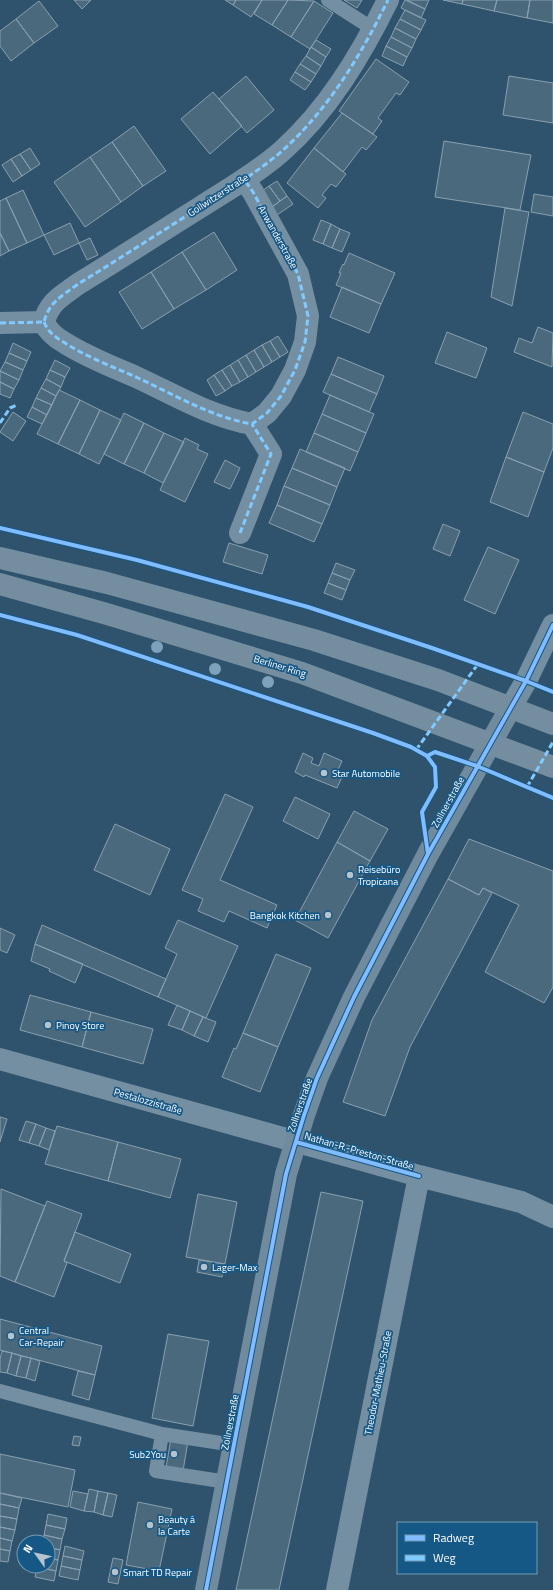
<svg xmlns="http://www.w3.org/2000/svg" width="553" height="1590" viewBox="0 0 553 1590" font-family="'Titillium Web',sans-serif">
  <style>
    .building { fill: #4b697d; stroke: #89a0b0 }
    .lines { fill: none; stroke-linecap: round; stroke-linejoin: round }
    .lane { stroke: #758fa2; stroke-width: 14 }
    .street { stroke: #758fa2; stroke-width: 22 }
    .secondary { stroke: #708b9e; stroke-width: 22 }
    .primary { stroke: #748e9f; stroke-width: 22 }
    .quiet { stroke: #80caff; stroke-width: 3; stroke-dasharray: 6 3; stroke-linecap: butt }
    .cycleway-casing { stroke: #155886; stroke-width: 6 }
    .cycleway { stroke: #80bcff; stroke-width: 4 }
    .tree { fill: #7ea2bb }
    .poi-dot { fill: #b6c3cc; stroke: #155886; stroke-width: 1.5 }
    .labels { text-anchor: middle; dominant-baseline: central; stroke-width: 3.5; stroke-linejoin: round; paint-order: stroke }
    .street-label { font-size: 10px; fill: #fff; stroke: #155886 }
    .poi-label { font-size: 10px; fill: #fff; stroke: #155886; text-anchor: start }
  </style>
  <rect width="100%" height="100%" fill="#2f536c"/>
  <path class="building" d="M74,0H91L82,9Z
    M225,0H236L233,5Z
    M236,0H262L251,17L233,5Z
    M262,0H288L272,25L254,14Z
    M288,0L314,1L291,37L272,25Z
    M344,0H362L357,8Z
    M405,0L425,9L421,18L401,8Z
    M407,0H429L425,9Z
    M443,0H463L462,4Z
    M463,0H497L494,11L462,4Z
    M497,0H530L527,18L494,11Z
    M530,0H553V23L527,18Z
    M39,1L58,26L34,43L16,19Z
    M314,1L333,13L310,49L291,37Z
    M405,10L426,20L421,30L400,19Z
    M16,19L34,43L11,61L0,46V31Z
    M400,19L421,30L416,39L395,28Z
    M395,28L416,39L412,48L391,37Z
    M391,37L412,48L407,57L386,46Z
    M316,40L331,49L326,57L311,47Z
    M386,46L407,57L403,66L382,56Z
    M311,47L326,57L321,66L306,56Z
    M306,56L321,66L316,74L300,64Z
    M376,59L409,82L400,95L396,93L378,118L382,121L373,134L339,111Z
    M300,64L316,74L311,82L295,72Z
    M295,72L311,82L305,90L290,80Z
    M246,76L274,110L247,133L219,99Z
    M509,76L553,83V123L503,115Z
    M213,92L242,126L210,154L181,119Z
    M342,113L377,137L366,150L362,147L343,172L314,148Z
    M134,126L166,171L143,186L112,142Z
    M444,141L531,155L520,210L435,197Z
    M112,142L143,186L121,202L90,157Z
    M30,148L40,164L31,170L20,154Z
    M314,148L346,174L336,187L331,184L322,195L326,198L318,208L287,183Z
    M20,154L31,170L22,176L11,159Z
    M90,157L121,202L85,227L54,182Z
    M11,159L22,176L13,182L2,165Z
    M277,181L287,196L280,201L269,186Z
    M269,186L280,201L272,207L262,191Z
    M23,190L44,235L27,243L6,198Z
    M534,194L553,197V216L531,212Z
    M287,196L293,204L277,215L272,207Z
    M6,198L27,243L9,251L0,233V201Z
    M505,208L529,212L512,306L491,297Z
    M321,220L331,224L323,244L313,240Z
    M70,223L79,243L54,255L44,235Z
    M331,224L340,229L332,248L323,244Z
    M340,229L350,233L342,252L332,248Z
    M214,232L237,270L206,290L182,252Z
    M0,233L9,251L0,256Z
    M90,238L98,255L87,260L79,243Z
    M182,252L206,290L174,309L151,272Z
    M349,253L395,273L381,304L336,285L341,273H339L341,268L343,264L344,265Z
    M151,272L174,309L142,329L119,292Z
    M342,287L381,304L369,333L330,317Z
    M538,327L553,333L552,367L514,352L519,338L532,343Z
    M447,332L487,348L476,378L435,363Z
    M278,336L288,352L280,357L270,341Z
    M270,341L280,357L272,362L262,345Z
    M13,343L31,352L27,361L9,353Z
    M262,345L272,362L264,367L254,350Z
    M254,350L264,367L256,372L246,355Z
    M9,353L27,361L23,370L5,362Z
    M246,355L256,372L248,377L238,360Z
    M338,357L384,376L377,394L331,374Z
    M55,360L70,368L65,377L50,370Z
    M238,360L248,377L240,382L230,365Z
    M5,362L23,370L19,380L0,371Z
    M230,365L240,382L232,386L222,370Z
    M50,370L65,377L61,387L46,379Z
    M222,370L232,386L225,391L214,375Z
    M0,371L19,380L14,389L0,382Z
    M331,374L377,394L369,412L323,392Z
    M214,375L225,391L216,396L207,380Z
    M46,379L61,387L56,396L41,388Z
    M0,382L14,389L10,398L0,394Z
    M41,388L56,396L52,405L36,398Z
    M59,390L80,400L58,444L37,434Z
    M330,395L374,414L366,433L322,414Z
    M36,398L52,405L47,415L32,407Z
    M80,400L100,410L79,454L58,444Z
    M32,407L47,415L42,424L27,417Z
    M100,410L121,420L99,464L79,454Z
    M13,412L26,421L13,441L0,432Z
    M523,412L553,424V448L544,472L506,457Z
    M124,413L144,423L124,464L104,454Z
    M322,414L366,433L358,452L314,433Z
    M144,423L164,433L144,473L124,464Z
    M164,433L184,442L163,483L144,473Z
    M314,433L358,452L350,471L306,452Z
    M185,438L199,445L197,449L208,454L185,502L160,490Z
    M300,449L345,468L337,487L292,468Z
    M506,457L544,472L528,517L490,502Z
    M225,460L240,468L230,489L214,482Z
    M292,468L337,487L330,505L284,486Z
    M284,486L330,505L322,524L277,505Z
    M277,505L322,524L314,542L269,523Z
    M443,524L460,531L450,556L433,549Z
    M229,543L268,555L262,574L223,562Z
    M488,547L519,560L495,614L464,600Z
    M336,563L355,570L350,580L332,573Z
    M332,573L350,580L346,590L328,583Z
    M328,583L346,590L342,600L324,593Z
    M303,753L313,758L311,763L319,766L324,753L342,761L336,774L342,777L337,788L305,775L304,777L295,772Z
    M225,794L253,807L220,880L277,905L267,928L229,911L224,922L198,911L203,899L182,890Z
    M295,797L330,814L318,839L283,821Z
    M354,811L388,829L370,861L337,842Z
    M115,824L170,849L150,895L94,870Z
    M469,839L553,871V987L544,1003L485,972L519,905L483,888L479,895L448,879Z
    M337,842L370,861L328,938L295,920Z
    M448,879L479,895L483,888L492,893L410,1047L385,1116L343,1102L372,1020Z
    M178,920L238,946L206,1018L158,997L177,954L165,948Z
    M42,925L166,979L158,997L35,944Z
    M0,928L15,935L7,953L0,950Z
    M35,944L83,964L75,983L49,971L50,969L31,961Z
    M276,954L311,968L278,1047L243,1033Z
    M30,995L91,1012L82,1047L20,1030Z
    M177,1005L190,1011L182,1030L168,1025Z
    M190,1011L203,1017L194,1036L182,1030Z
    M91,1012L153,1029L143,1064L82,1047Z
    M203,1017L216,1022L208,1042L194,1036Z
    M243,1033L278,1047L260,1092L222,1077L234,1048L236,1049Z
    M0,1117L7,1119L0,1142Z
    M26,1121L36,1124L29,1143L19,1140Z
    M36,1124L46,1128L39,1146L29,1143Z
    M57,1126L118,1142L108,1181L45,1164Z
    M46,1128L55,1131L49,1150L39,1146Z
    M118,1142L181,1159L170,1198L108,1181Z
    M1,1189L45,1206L15,1282L0,1276Z
    M321,1192L363,1201L279,1590H236Z
    M198,1194L237,1202L225,1264L186,1257Z
    M47,1201L82,1214L64,1261L67,1263L54,1297L15,1282Z
    M75,1232L131,1254L120,1283L64,1261Z
    M199,1260L225,1264L222,1277L197,1272Z
    M0,1319L102,1346L95,1375L0,1350Z
    M168,1334L209,1341L193,1426L152,1418Z
    M2,1351L12,1353L7,1373L0,1372V1359Z
    M12,1353L21,1356L16,1376L7,1373Z
    M21,1356L31,1358L26,1378L16,1376Z
    M31,1358L40,1361L35,1381L26,1378Z
    M78,1371L95,1375L89,1400L72,1395Z
    M74,1436L81,1437L79,1446L72,1445Z
    M171,1438L188,1441L183,1471L166,1468Z
    M0,1454L75,1470L68,1507L0,1493Z
    M89,1489L98,1491L94,1512L84,1511Z
    M73,1491L88,1494L84,1511L70,1507Z
    M98,1491L108,1493L103,1515L94,1512Z
    M0,1493L22,1498L19,1508L0,1504Z
    M108,1493L117,1495L112,1517L103,1515Z
    M138,1502L172,1509L159,1571L126,1565Z
    M0,1504L19,1508L17,1519L0,1516Z
    M48,1514L67,1518L65,1529L46,1525Z
    M0,1516L17,1519L15,1530L0,1527Z
    M46,1525L65,1529L62,1539L44,1535Z
    M0,1527L15,1530L12,1541L0,1538Z
    M44,1535L62,1539L60,1550L48,1547V1542H42Z
    M0,1538L12,1541L10,1551L0,1549Z
    M65,1546L84,1551L82,1560L63,1556Z
    M48,1547L60,1550L58,1560L48,1558Z
    M0,1549L10,1551L8,1562L0,1561Z
    M63,1556L82,1560L80,1570L61,1566Z
    M48,1558L58,1560L56,1571L37,1567L48,1566Z
    M113,1558L123,1560L118,1584L108,1582Z
    M61,1566L80,1570L78,1580L59,1576Z
    M37,1567L56,1571L54,1581L35,1577Z"/>
  <g class="lines">
    <path class="lane" d="M328,0L373,29
      M0,1391L162,1434
      M227,1482L156,1471L162,1434L234,1445"/>
    <path class="street" d="M44,322C48,332 56,338 65,343C87,357 113,367 136,377C173,394 211,417 252,424L267,413L281,396L295,370L305,342L308,316L298,274L253,192L244,179
      M0,323L44,322C49,302 62,296 78,284C119,259 159,233 199,208C227,190 257,173 282,151C328,110 361,55 388,0
      M240,533L271,454L252,424
      M511,707L526,681L553,625
      M0,1059L419,1176L521,1202L553,1217
      M337,1590L419,1176"/>
    <path class="secondary" d="M206,1590L286,1174L304,1115L317,1078L354,997L428,854L511,707"/>
    <path class="primary" d="M0,558L107,583L314,640L438,680L553,724
      M0,584L107,614L302,673L553,767"/>
    <path class="quiet" d="M44,322C48,332 56,338 65,343C87,357 113,367 136,377C173,394 211,417 252,424L267,413L281,396L295,370L305,342L308,316L298,274L253,192L244,179
      M0,323L44,322C49,302 62,296 78,284C119,259 159,233 199,208C227,190 257,173 282,151C328,110 361,55 388,0
      M0,423L10,408L17,405
      M240,533L271,454L252,424
      M416,750L478,664
      M527,787L553,742"/>
    <g class="cycleway-casing">
      <path id="cycleway" d="M0,528L137,560L308,607L432,648L526,681L553,692
        M0,615L77,635L373,733L411,747L427,756L435,767L436,787L422,812L428,854
        M427,756L435,752L477,766L553,798
        M296,1142L419,1176
        M206,1590L286,1174L304,1115L317,1078L354,997L428,854L526,681L553,625"/>
    </g>
    <use href="#cycleway" class="cycleway"/>
  </g>
  <g class="tree">
    <circle cx="157" cy="647" r="6"/>
    <circle cx="215" cy="669" r="6"/>
    <circle cx="268" cy="682" r="6"/>
  </g>
  <g class="poi-dot">
    <circle cx="324" cy="773" r="4"/>
    <circle cx="350" cy="875" r="4"/>
    <circle cx="328" cy="915" r="4"/>
    <circle cx="48" cy="1025" r="4"/>
    <circle cx="204" cy="1267" r="4"/>
    <circle cx="11" cy="1336" r="4"/>
    <circle cx="174" cy="1454" r="4"/>
    <circle cx="150" cy="1525" r="4"/>
    <circle cx="115" cy="1572" r="4"/>
  </g>
  <g class="labels">
    <g class="street-label">
      <text transform="translate(218 195) rotate(-33)">Gollwitzerstraße</text>
      <text transform="translate(278 237) rotate(61)">Anwanderstraße</text>
      <text transform="translate(280 666) rotate(17)">Berliner Ring</text>
      <text transform="translate(448 802) rotate(-61)">Zollnerstraße</text>
      <text transform="translate(148 1101) rotate(16)">Pestalozzistraße</text>
      <text transform="translate(300 1105) rotate(-71)">Zollnerstraße</text>
      <text transform="translate(359 1151) rotate(16)">Nathan-R.-Preston-Straße</text>
      <text transform="translate(378 1383) rotate(-79)">Theodor-Mathieu-Straße</text>
      <text transform="translate(230 1422) rotate(-79)">Zollnerstraße</text>
    </g>
    <g class="poi-label">
      <text x="332" y="773">Star Automobile</text>
      <text x="358" y="869">Reisebüro<tspan x="358" dy="12">Tropicana</tspan></text>
      <text x="320" y="915" text-anchor="end">Bangkok Kitchen</text>
      <text x="56" y="1025">Pinoy Store</text>
      <text x="212" y="1267">Lager-Max</text>
      <text x="19" y="1330">Central<tspan x="19" dy="12">Car-Repair</tspan></text>
      <text x="166" y="1454" text-anchor="end">Sub2You</text>
      <text x="158" y="1519">Beauty á<tspan x="158" dy="12">la Carte</tspan></text>
      <text x="123" y="1572">Smart TD Repair</text>
    </g>
  </g>
  <rect x="397" y="1522" width="140" height="52" fill="#155886" stroke="#739bb6"/>
  <rect x="405" y="1535" width="20" height="6" fill="#80bcff" stroke="#739bb6"/>
  <text x="433" y="1542" font-size="12" fill="#ffffff">Radweg</text>
  <rect x="405" y="1555" width="20" height="6" fill="#80caff" stroke="#739bb6"/>
  <text x="433" y="1562" font-size="12" fill="#ffffff">Weg</text>
  <g transform="translate(36 1554) rotate(303)"><circle r="19" fill="#155886" stroke="#739bb6"/>
  <path d="M0-3L7 15L0 10L-7 15Z" fill="#b6c3cc"/>
  <text y="-6" font-size="11" font-weight="bold" text-anchor="middle" fill="#ffffff">N</text>
  </g>
</svg>
